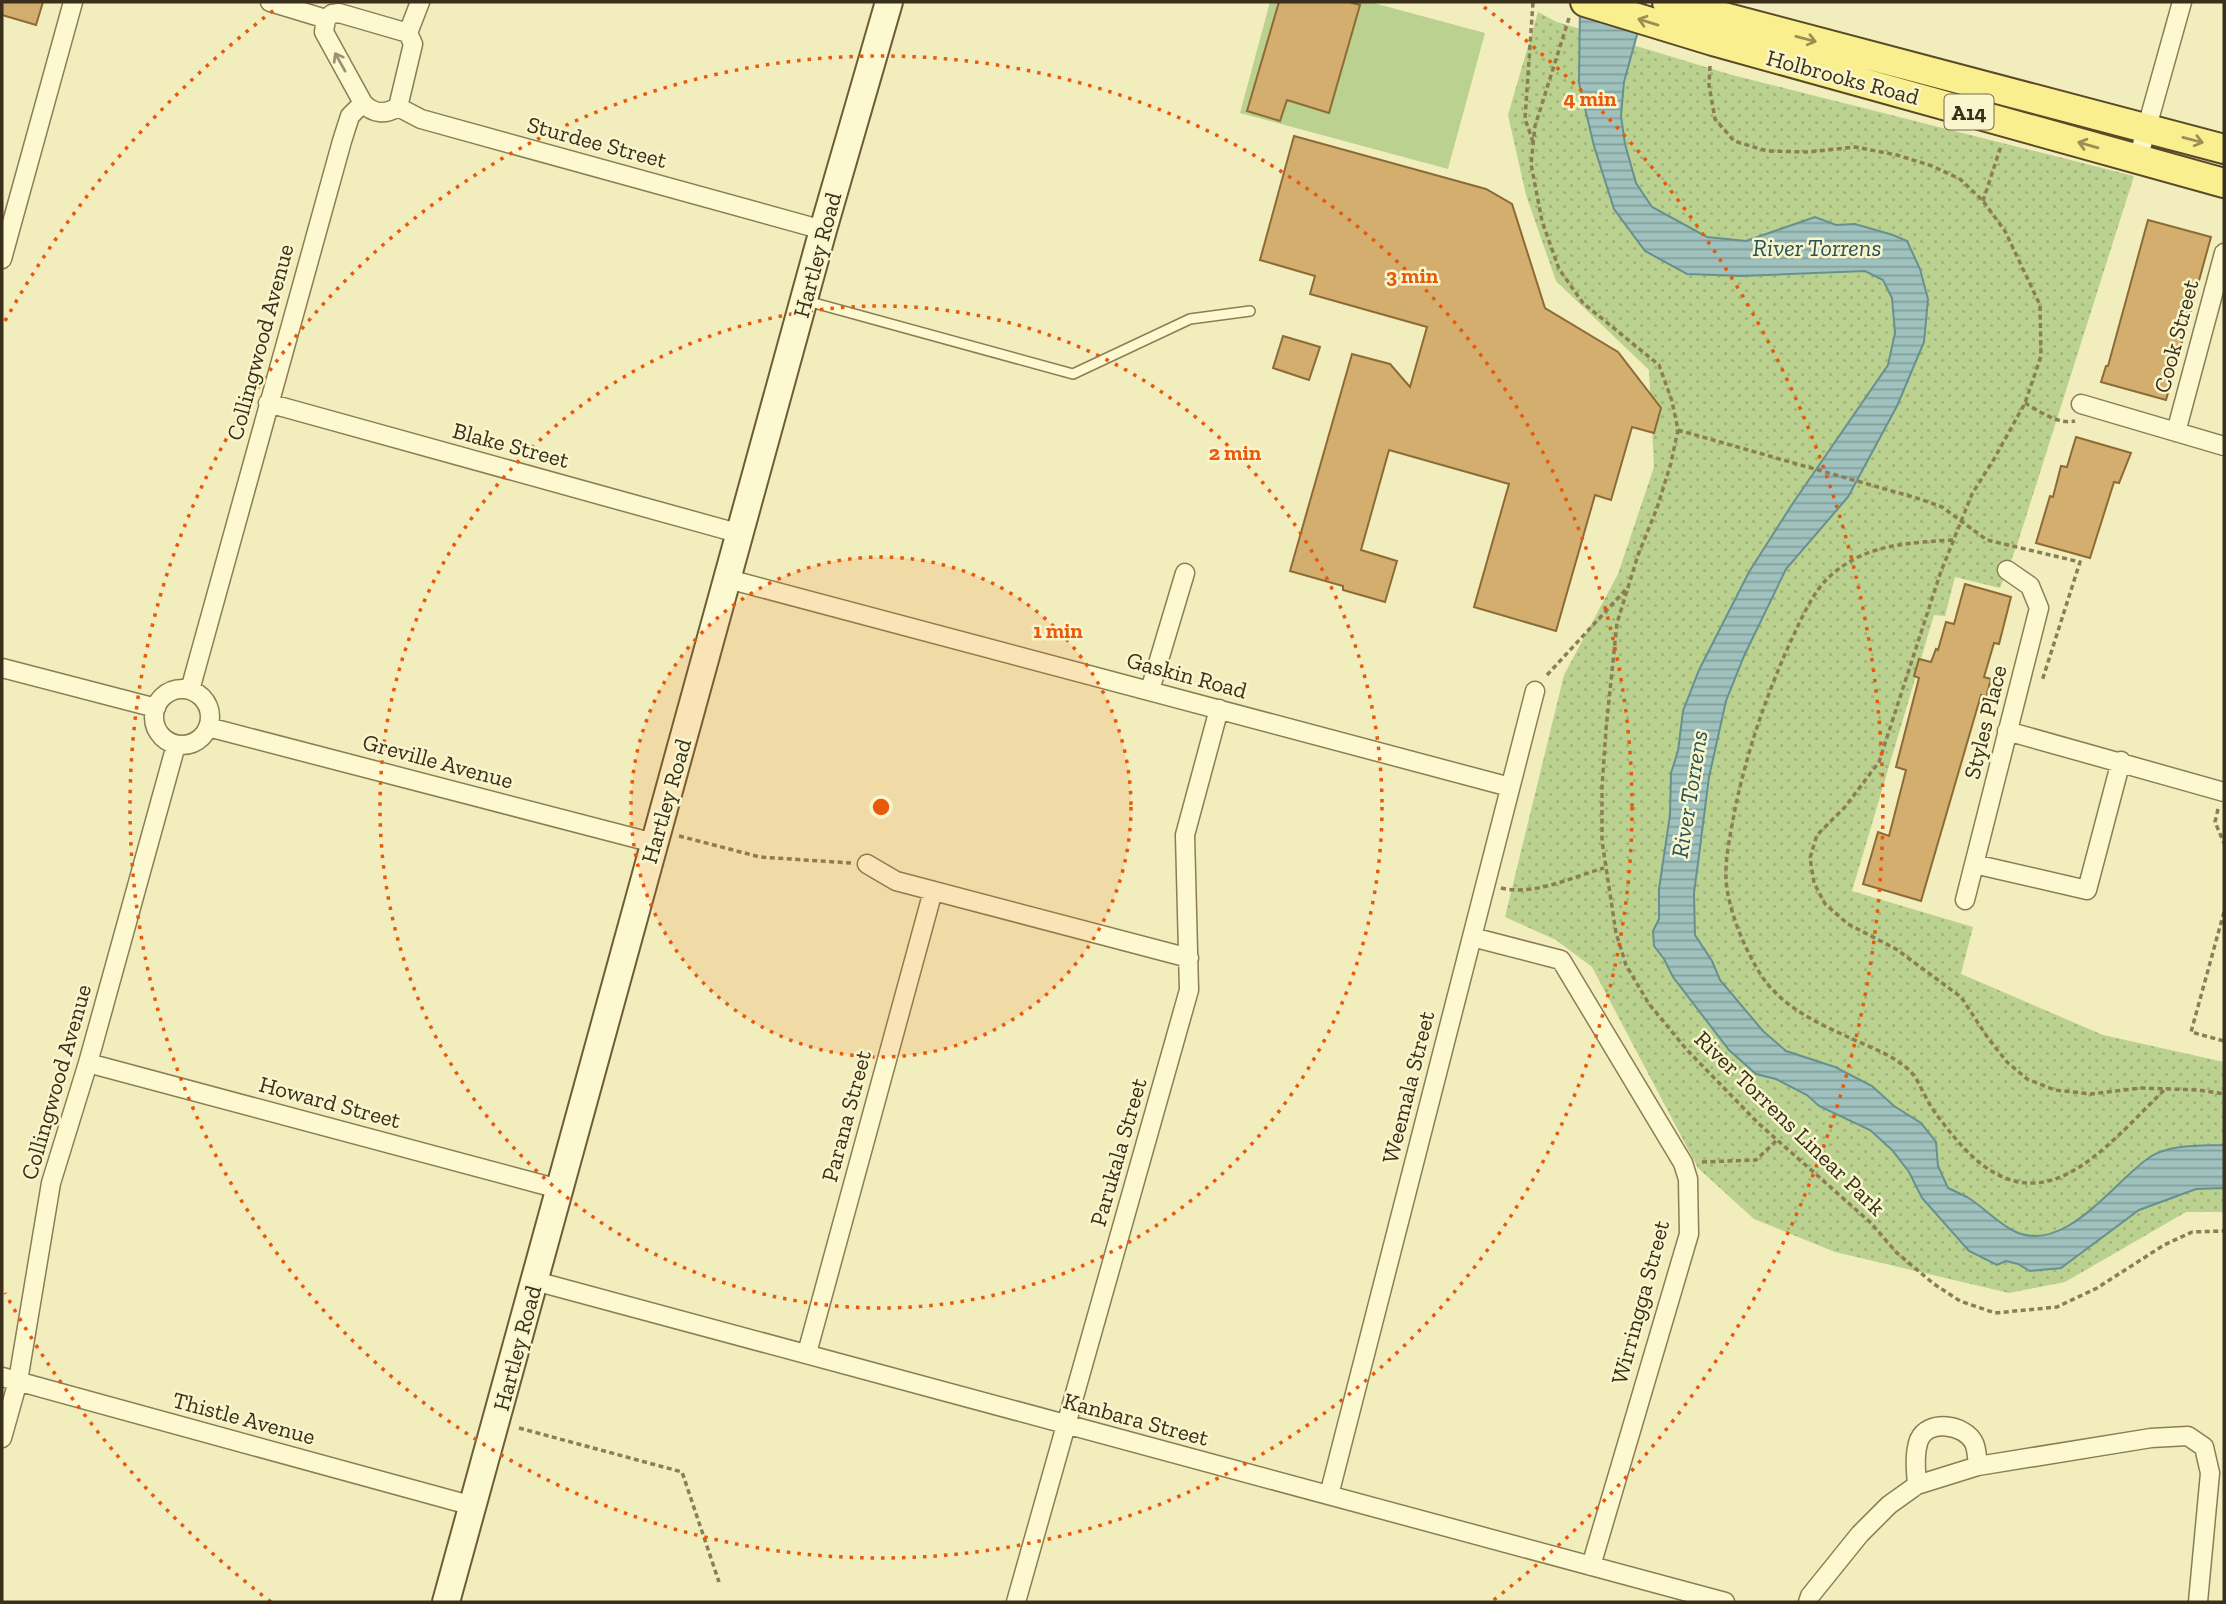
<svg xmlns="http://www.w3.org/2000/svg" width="2226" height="1604" viewBox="0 0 2226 1604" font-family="'Zilla Slab',serif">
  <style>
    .green { fill: #bbd18f }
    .park { fill: url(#park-dots) }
    .water { fill: url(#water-rules); stroke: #67918f; stroke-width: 2 }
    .building { fill: #d4ae6e; stroke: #8c6b37; stroke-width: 2 }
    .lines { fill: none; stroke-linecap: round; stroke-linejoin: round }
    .lane-casing { stroke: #8b7d54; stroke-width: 12 }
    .street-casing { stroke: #8b7d54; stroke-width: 21 }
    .secondary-casing { stroke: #6c5d37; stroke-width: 30 }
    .primary-casing { stroke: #584929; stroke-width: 32 }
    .path { stroke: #8b7d54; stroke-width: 3.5; stroke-dasharray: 5 3.5; stroke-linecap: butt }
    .lane { stroke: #fcf8d0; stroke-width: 9 }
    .street { stroke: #fcf8d0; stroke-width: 18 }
    .secondary { stroke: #fcf8d0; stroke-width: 26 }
    .primary { stroke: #faef8f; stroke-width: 28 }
    .oneway { stroke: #9a8f54 }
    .oneway2 { stroke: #9a9475 }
    .ring { fill: none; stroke: #e8590c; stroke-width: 3.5; stroke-dasharray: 3.5 7 }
    .labels { text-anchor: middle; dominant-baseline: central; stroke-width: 5; stroke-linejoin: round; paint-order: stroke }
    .shield { fill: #f9f5cc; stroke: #736a4f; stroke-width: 2 }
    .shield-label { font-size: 21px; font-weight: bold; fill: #392f1a }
    .street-label { font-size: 23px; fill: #392f1a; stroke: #f9f5cc }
    .water-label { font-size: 24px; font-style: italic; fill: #28535a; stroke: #f9f5cc }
    .centre { fill: #e8590c; stroke: #f9f5cc; stroke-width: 3.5 }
    .ring-label { font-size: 21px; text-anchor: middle; font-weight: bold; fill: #e8590c; stroke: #f9f5cc; stroke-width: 5; stroke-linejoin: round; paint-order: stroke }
  </style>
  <defs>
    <pattern id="park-dots" width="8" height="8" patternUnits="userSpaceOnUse" patternTransform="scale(1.75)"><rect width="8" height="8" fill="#bbd18f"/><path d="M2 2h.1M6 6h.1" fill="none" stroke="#a2b47b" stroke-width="1.8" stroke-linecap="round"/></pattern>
    <pattern id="water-rules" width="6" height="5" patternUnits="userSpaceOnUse" patternTransform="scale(1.75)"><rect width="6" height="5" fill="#a0c2bf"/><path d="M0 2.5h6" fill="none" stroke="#839e9a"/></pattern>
  </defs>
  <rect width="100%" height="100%" fill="#f2edbc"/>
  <path class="green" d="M1270,2H1370L1485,33L1448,169L1240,113Z"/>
  <path class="park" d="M1538,12L1557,22L1732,75L2134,176L2017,545L2000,588L1955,577L1945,616L1934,615L1852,891L1973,927L1961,974L2103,1035L2224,1062V1212H2186L2065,1282L2009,1293L1835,1252L1754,1219L1698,1168L1592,967L1556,940L1505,917L1564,675L1618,574L1654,467L1649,370L1556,281L1526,195L1508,115Z"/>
  <path class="water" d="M1580,2H1646L1624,82L1621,116L1625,144L1636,183L1652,207L1707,237L1746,241L1815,217L1836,225L1855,224L1893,235L1907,241L1920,269L1928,299L1924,342L1897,406L1848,497L1786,569L1744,656L1726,701L1709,777L1698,863L1694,893L1695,935L1712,961L1720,980L1763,1031L1786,1051L1835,1067L1872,1086L1894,1106L1921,1123L1936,1142L1938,1166L1948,1188C1954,1191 1961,1194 1967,1197C1984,1207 1998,1224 2016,1232C2066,1254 2114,1181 2150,1157C2170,1144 2201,1146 2224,1145V1188L2196,1189L2139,1210L2061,1268L2030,1271L2018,1264L2006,1261L1997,1265L1969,1251L1922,1198L1909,1172L1892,1150L1870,1130L1819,1106L1807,1095L1776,1079L1756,1074L1729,1050L1673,977L1664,959L1654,946L1653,931L1659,919V889L1670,815L1671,773L1678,751L1683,711L1699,670L1749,572L1793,503L1888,365L1895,333L1892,298L1883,280L1865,271L1742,276L1687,274L1645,251L1614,209L1594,146L1579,83Z"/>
  <path class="building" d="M2,2H43L36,25L2,15Z
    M1279,2H1349L1360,5L1329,113L1287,100L1280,121L1247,111Z
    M1294,136L1486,189L1512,204L1545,308L1618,352L1661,408L1654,433L1632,427L1611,500L1595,495L1556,631L1474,607L1509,484L1389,450L1361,550L1397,561L1385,602L1343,590V586L1290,571L1352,354L1390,364L1410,387L1427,327L1310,294L1315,276L1260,260Z
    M2148,220L2211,237L2166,400L2101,382L2106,366H2108Z
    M1283,336L1320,347L1309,380L1273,368Z
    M2076,437L2131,453L2119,483L2114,482L2090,558L2036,543L2050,496L2053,497L2061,466L2067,467Z
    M1965,584L2011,597L1999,644L1994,643L1984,677L1991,679L1986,697L1981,695L1921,901L1863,884L1878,832L1889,836L1906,770L1896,767L1919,678L1914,676L1919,659L1931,662L1936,649L1938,650L1946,622L1954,624Z"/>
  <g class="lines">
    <g class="lane-casing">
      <path id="lane" d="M807,301L1073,374L1190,319L1250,311"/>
    </g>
    <g class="street-casing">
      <path id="street" d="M270,2L326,19
        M326,19L324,32L363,103C373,114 385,115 398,107
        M326,19L332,14L339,13L408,33
        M398,107L421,119L823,230
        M398,107L413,44L408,33L420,2
        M2138,159L2182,2
        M2,259L73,2
        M268,403L741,534
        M2081,404L2224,446
        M2176,432L2224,253
        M728,579L1510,787
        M2,668L156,708
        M154 717a28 28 0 1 1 56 0a28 28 0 1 1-56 0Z
        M190,690L342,141L350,116L363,103
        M1150,690L1185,573
        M208,727L654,843
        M2007,731L2224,792
        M867,864L896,881L1189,958
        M1974,864L2087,890L2121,761
        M1965,900L2039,608L2030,586L2007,570
        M1472,937L1561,960L1683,1163L1688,1179L1689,1234L1591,1566
        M88,1063L559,1189
        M535,1281L1725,1602
        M807,1353L933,891
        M2,1377L473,1506
        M2,1438L18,1381L51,1183L88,1063L176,745
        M1917,1485C1916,1471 1914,1454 1919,1440C1928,1419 1965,1424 1974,1443C1977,1449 1977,1459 1978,1466
        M1329,1495L1535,691
        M1016,1602L1189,990L1185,835L1219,709
        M1808,1602L1810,1596L1860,1534L1889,1505L1917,1485L1978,1466L2151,1438L2188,1436L2204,1447L2210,1473L2198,1602"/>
    </g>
    <g class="secondary-casing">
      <path id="secondary" d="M446,1602L823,230L889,2"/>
    </g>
    <g class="primary-casing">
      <path id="primary" d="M1585,2L1713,41L2224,183
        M1667,2L2224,149"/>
    </g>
    <path class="path" d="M1569,18L1535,126L1531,164L1542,221L1559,269L1583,303L1659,365L1672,401L1678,430L1671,463L1657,508L1638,555L1617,623L1606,729L1602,787V841L1616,933L1626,965L1649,1004L1687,1050L1758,1123L1871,1223L1897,1253L1934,1284L1960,1301L1995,1313L2057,1307L2097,1288L2164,1245L2192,1232L2224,1231
      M1710,66L1709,85L1715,119L1734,141L1767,151L1808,152L1855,147L1897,155L1932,166L1960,179L1983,201L2005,231L2040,305L2041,356L2025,403L1994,459L1972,494L1940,574L1879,762L1845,807L1817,835L1810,858L1814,883L1825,904L1848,924L1896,949L1961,997L1988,1038L2007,1062L2027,1079L2055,1090L2091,1094L2141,1088L2199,1090L2224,1094
      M1533,142L1525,119L1533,2
      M1983,201L2001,146
      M2025,403C2039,411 2058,425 2075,421
      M1678,430L1920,499L1942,507L1987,540L2080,562L2042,681
      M1953,540C1906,543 1863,544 1827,579C1814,592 1804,613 1796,630C1769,687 1748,747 1735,809C1731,832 1725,856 1726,879C1728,909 1743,945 1758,970C1777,1004 1815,1022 1848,1037C1869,1047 1892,1054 1910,1071C1918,1079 1923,1093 1929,1103C1936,1115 1946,1127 1955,1138C2037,1236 2100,1153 2165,1089
      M1547,675L1629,586
      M2218,809L2215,822L2224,843
      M679,836L760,857L851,863
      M1501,888C1535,896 1572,877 1604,868
      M2224,912L2191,1032L2224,1041
      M1702,1162L1756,1160L1777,1140
      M519,1428L682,1472L719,1582"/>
    <use href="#lane" class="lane"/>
    <use href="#street" class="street"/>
    <use href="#secondary" class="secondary"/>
    <use href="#primary" class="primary"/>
  </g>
  <defs><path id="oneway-shaft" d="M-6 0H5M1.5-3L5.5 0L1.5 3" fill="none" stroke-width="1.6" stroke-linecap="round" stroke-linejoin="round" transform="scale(1.75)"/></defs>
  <g class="oneway">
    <use href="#oneway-shaft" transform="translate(1648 22) rotate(-163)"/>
    <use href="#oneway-shaft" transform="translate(1806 39) rotate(15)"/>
    <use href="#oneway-shaft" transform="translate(2193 140) rotate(15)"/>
    <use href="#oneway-shaft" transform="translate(2088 145) rotate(-164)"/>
  </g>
  <use class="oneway2" href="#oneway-shaft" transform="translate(340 62) rotate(-119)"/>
  <circle cx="881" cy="807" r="250" fill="#e8590c" fill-opacity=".12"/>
  <g class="ring">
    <circle cx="881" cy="807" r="250"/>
    <circle cx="881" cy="807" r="501"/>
    <circle cx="881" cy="807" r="751"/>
    <path d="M271 1602A1002 1002 0 0 1 5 1293M5 321A1002 1002 0 0 1 278 7M1484 7A1002 1002 0 0 1 1491 1602"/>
  </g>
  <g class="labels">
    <rect class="shield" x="1944.5" y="94.5" width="49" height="35" rx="5"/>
    <g class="shield-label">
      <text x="1969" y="112">A14</text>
    </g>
    <g class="street-label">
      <text transform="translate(1843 77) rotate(15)">Holbrooks Road</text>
      <text transform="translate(597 142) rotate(15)">Sturdee Street</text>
      <text transform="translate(817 255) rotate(-75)">Hartley Road</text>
      <text transform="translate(2176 336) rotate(-75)">Cook Street</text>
      <text transform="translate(260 342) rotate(-75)">Collingwood Avenue</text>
      <text transform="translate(511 445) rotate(15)">Blake Street</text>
      <text transform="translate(1187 675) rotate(15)">Gaskin Road</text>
      <text transform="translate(1985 722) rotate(-76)">Styles Place</text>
      <text transform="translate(438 761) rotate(15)">Greville Avenue</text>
      <text transform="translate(666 801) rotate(-74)">Hartley Road</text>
      <text transform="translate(56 1082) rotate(-74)">Collingwood Avenue</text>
      <text transform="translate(1408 1087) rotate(-76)">Weemala Street</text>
      <text transform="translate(330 1102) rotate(15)">Howard Street</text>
      <text transform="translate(846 1116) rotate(-75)">Parana Street</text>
      <text transform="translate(1790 1123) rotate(44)">River Torrens Linear Park</text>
      <text transform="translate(1118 1152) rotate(-74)">Parukala Street</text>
      <text transform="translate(1640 1302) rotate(-75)">Wirringga Street</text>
      <text transform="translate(517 1348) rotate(-75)">Hartley Road</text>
      <text transform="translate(244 1418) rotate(15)">Thistle Avenue</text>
      <text transform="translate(1136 1419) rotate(15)">Kanbara Street</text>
    </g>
    <g class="water-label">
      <text x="1817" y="247">River Torrens</text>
      <text transform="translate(1689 794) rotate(-81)">River Torrens</text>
    </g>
  </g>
  <circle cx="881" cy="807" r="10" class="centre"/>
  <g class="ring-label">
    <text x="1590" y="106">4 min</text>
    <text x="1412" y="283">3 min</text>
    <text x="1235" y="460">2 min</text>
    <text x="1058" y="638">1 min</text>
  </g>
  <rect width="2226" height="1604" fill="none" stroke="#392f1a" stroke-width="7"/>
</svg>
